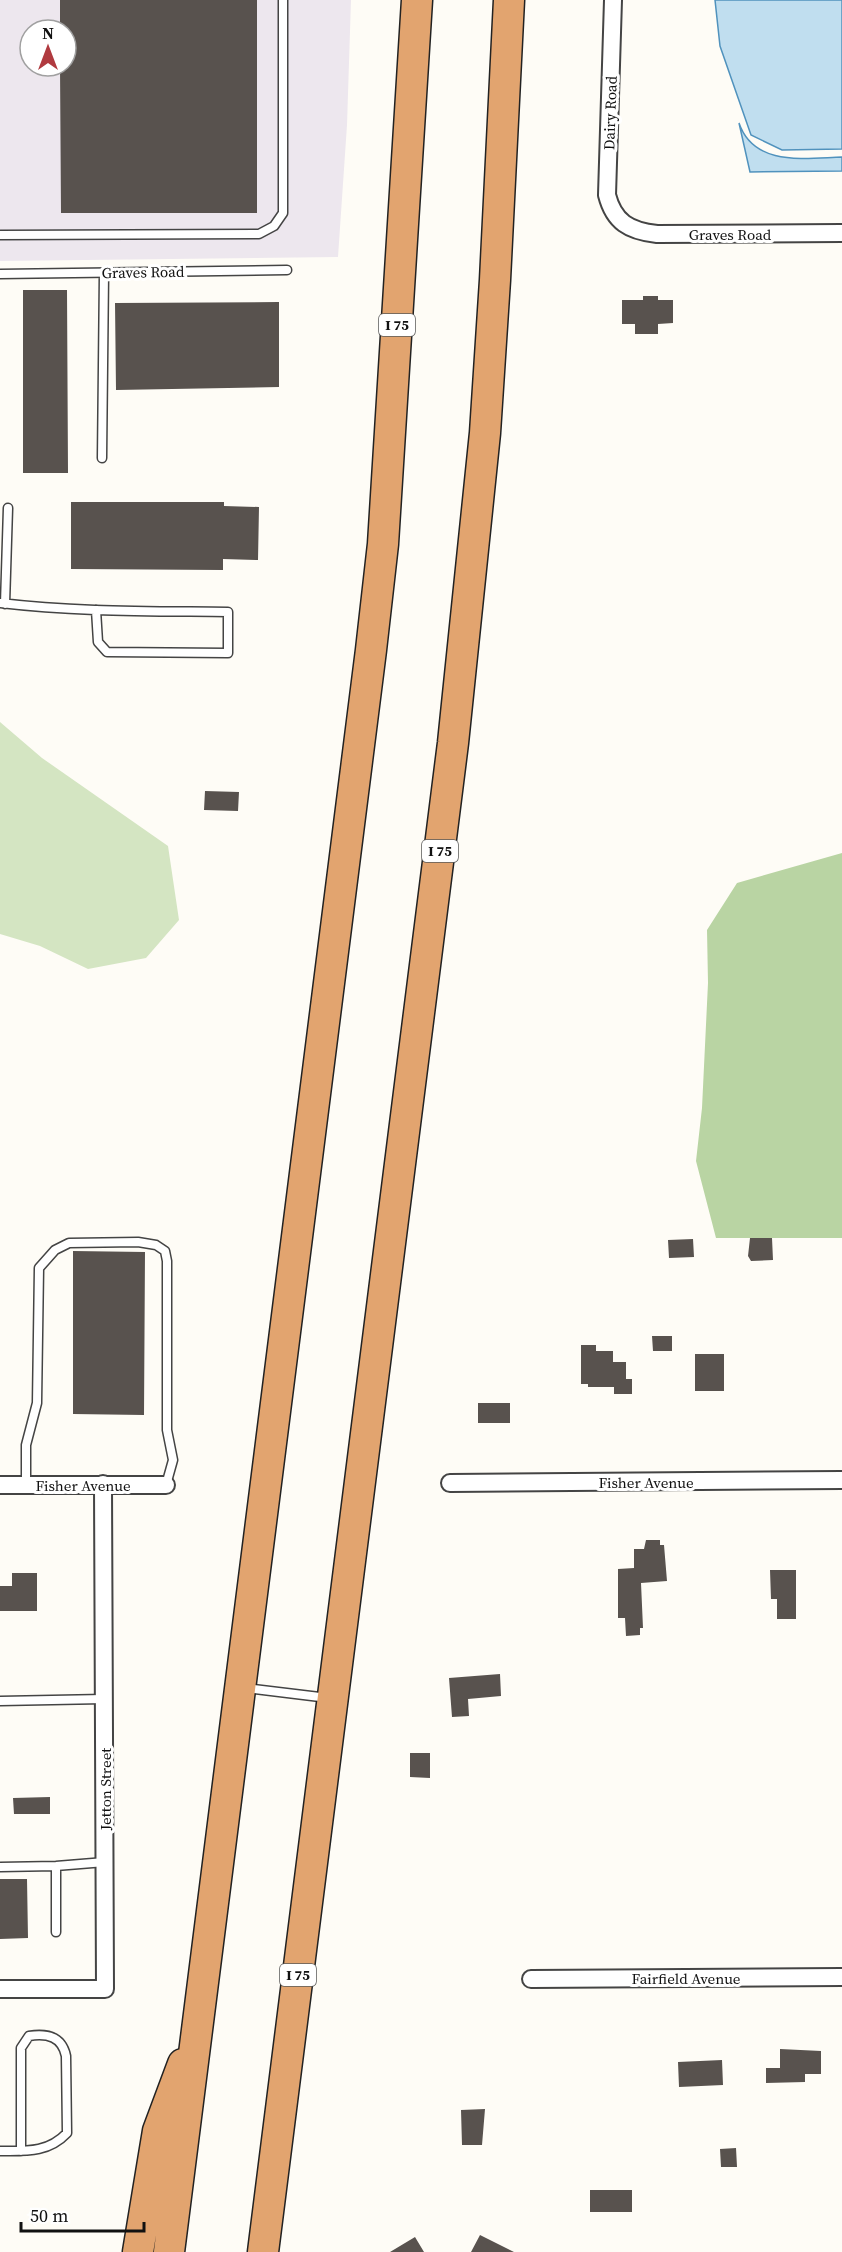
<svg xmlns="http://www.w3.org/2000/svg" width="842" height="2252" viewBox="0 0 842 2252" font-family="'Source Serif 4',serif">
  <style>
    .industrial { fill: #ede7ee; fill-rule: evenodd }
    .green { fill: #d4e5c2 }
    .forest { fill: #b9d4a3 }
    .water { fill: #c0deef; stroke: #5092bd; stroke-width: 1.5 }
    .building { fill: #58524e }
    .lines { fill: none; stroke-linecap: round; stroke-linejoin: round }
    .service-casing { stroke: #444; stroke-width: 11 }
    .minor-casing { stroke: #444; stroke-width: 20 }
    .motorway-casing { stroke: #222; stroke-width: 33 }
    .service { stroke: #fff; stroke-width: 8 }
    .minor { stroke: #fff; stroke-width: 16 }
    .motorway { stroke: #e2a46f; stroke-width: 30 }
    .labels { text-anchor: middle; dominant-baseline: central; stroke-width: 6; stroke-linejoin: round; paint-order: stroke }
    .shield { fill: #fff; stroke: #585858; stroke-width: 1.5 }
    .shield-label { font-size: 14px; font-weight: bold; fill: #111 }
    .street-label { font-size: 15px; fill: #111; stroke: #fff }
  </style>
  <rect width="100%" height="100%" fill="#fefcf6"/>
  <path class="industrial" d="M0,0H351L347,125L338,257L0,261ZM30,30H66V66H30Z"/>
  <path class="green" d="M0,722L42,758L168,846L179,920L146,958L88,969L40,946L0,934Z"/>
  <path class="forest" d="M842,853V1238H716L696,1161L702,1108L708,983L707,930L737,883Z"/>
  <path class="water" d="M715,0H842V149L782,150L751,135L720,46Z
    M739,123C754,167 805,158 842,157V171L750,172Z"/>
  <path class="building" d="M60,0H257V213H61L60,66H66V30H60Z
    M23,290H67L68,473H23Z
    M643,296H658V300H673V323L658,324V334H635V324H622V300H643Z
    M279,302V387L116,390L115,303Z
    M71,502H224V506L259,507L258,560L223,559V570L71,569Z
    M205,791L239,792L238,811L204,810Z
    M750,1238H772L773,1260L751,1261L748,1256Z
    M693,1239L694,1257L669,1258L668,1240Z
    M73,1251L145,1252L144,1415L73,1414Z
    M652,1336H672V1351H653Z
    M581,1345H596V1351H613V1362H626V1379H632V1394H614V1387H588V1384H581Z
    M695,1354H724V1391H695Z
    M478,1403H510V1423H478Z
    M646,1540H660V1545H664L667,1581L641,1583L643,1628H640V1635L626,1636L625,1618H618V1569L634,1568V1549H644Z
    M770,1570H796V1619H777V1599H771Z
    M12,1573H37V1611H0V1586H12Z
    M500,1674L501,1696L468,1699L469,1716L452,1717L449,1678Z
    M410,1753H430V1778L410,1777Z
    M50,1797V1814H14L13,1798Z
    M0,1879H27L28,1938L0,1939Z
    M780,2049L821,2051V2074H805V2082L766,2083V2068H780Z
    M722,2060L723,2085L679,2087L678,2062Z
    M485,2109L482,2145H462L461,2110Z
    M736,2148L737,2167H721L720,2149Z
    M590,2190H632V2212H590Z
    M480,2235L514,2252H471Z
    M415,2237L424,2252H390Z"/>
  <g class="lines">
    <g class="service-casing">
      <path id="service" d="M0,235L259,234L274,226L283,213V0
        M0,274L287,270
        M102,458L104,273
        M0,603C76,612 152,611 228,612V653L107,652L98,642L96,610
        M5,604L8,508
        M26,1485V1445L37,1403L39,1268L55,1250L69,1243L138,1242L156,1245L165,1251L167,1261V1430L173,1460L166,1485
        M245,1688L328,1698
        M0,1701L104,1699
        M56,1866V1932
        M0,1867L56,1866L105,1862
        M0,2151C26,2151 48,2153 67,2133L66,2056C62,2037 48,2033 29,2036L21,2048V2151"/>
    </g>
    <g class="minor-casing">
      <path id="minor" d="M613,0L607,195C614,222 629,231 657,234L842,233
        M450,1483L842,1480
        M0,1485H166
        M531,1979L842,1977
        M0,1989H105L103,1484"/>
    </g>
    <g class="motorway-casing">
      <path id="motorway" d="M138,2252L158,2131L183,2064
        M169,2252L371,650L383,544L417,0
        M263,2252L453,743L485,433L495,280L509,0"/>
    </g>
    <use href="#service" class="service"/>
    <use href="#minor" class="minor"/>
    <use href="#motorway" class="motorway"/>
  </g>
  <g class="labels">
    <g class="shield">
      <rect x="379" y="314" width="36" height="22" rx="4.5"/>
      <rect x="422" y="840" width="36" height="22" rx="4.5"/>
      <rect x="280" y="1964" width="36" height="22" rx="4.5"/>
    </g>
    <g class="shield-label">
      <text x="397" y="325">I 75</text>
      <text x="440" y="851">I 75</text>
      <text x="298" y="1975">I 75</text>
    </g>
    <g class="street-label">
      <text transform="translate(610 113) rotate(-88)">Dairy Road</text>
      <text x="730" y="234">Graves Road</text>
      <text transform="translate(143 272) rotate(-1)">Graves Road</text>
      <text x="646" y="1482">Fisher Avenue</text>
      <text x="83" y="1485">Fisher Avenue</text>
      <text transform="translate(105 1789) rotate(-90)">Jetton Street</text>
      <text x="686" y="1978">Fairfield Avenue</text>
    </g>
  </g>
  <g transform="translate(48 48)"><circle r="28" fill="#ffffff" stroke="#a0a0a0" stroke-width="1.5"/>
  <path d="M0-4.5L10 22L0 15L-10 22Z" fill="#b03a3f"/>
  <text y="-9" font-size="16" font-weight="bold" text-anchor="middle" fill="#111111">N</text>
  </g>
  <path d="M21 2222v9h123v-9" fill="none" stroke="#111111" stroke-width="3"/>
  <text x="30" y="2222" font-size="18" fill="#111111" stroke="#ffffff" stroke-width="4.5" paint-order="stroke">50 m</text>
</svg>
